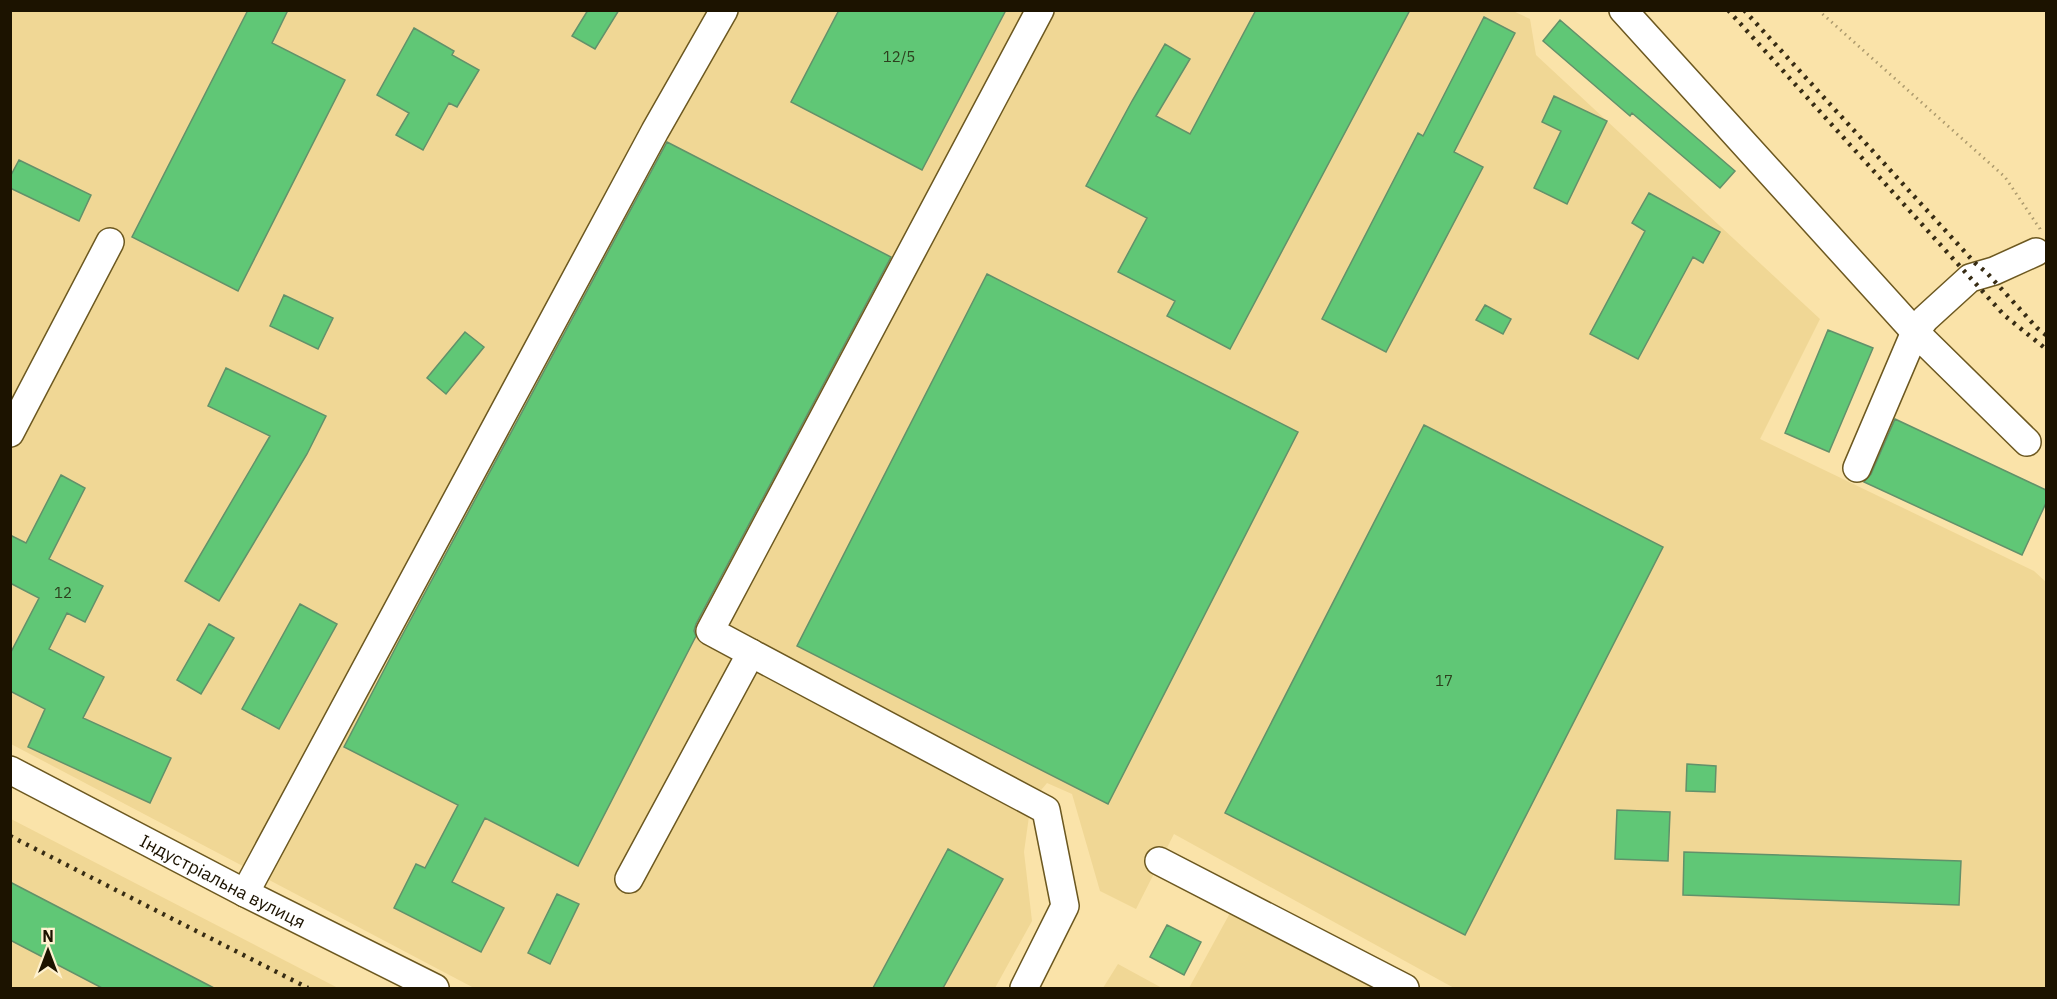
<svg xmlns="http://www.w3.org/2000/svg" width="2057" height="999" viewBox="0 0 2057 999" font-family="'IBM Plex Sans',sans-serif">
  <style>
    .built { fill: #f0d795 }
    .building { fill: #60c776; stroke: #62916a; stroke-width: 1.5 }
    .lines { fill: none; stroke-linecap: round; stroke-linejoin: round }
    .minor-casing { stroke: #6c5820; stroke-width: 30 }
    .path { stroke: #ac9a6d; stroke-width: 3; stroke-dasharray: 1.5 4.5; stroke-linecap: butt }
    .minor { stroke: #fff; stroke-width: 27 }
    .rail { stroke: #372c14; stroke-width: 4.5; stroke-dasharray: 3 6; stroke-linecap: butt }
    .labels { text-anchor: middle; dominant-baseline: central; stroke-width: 6; stroke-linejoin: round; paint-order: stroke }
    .number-label { font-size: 15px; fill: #2d401e }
    .street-label { font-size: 18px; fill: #1c1300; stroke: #fef1cf }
  </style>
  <rect width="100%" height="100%" fill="#fae3a9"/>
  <path class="built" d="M1511,10L1530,19L1536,55L1820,319L1760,439L2034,571L2046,582V988H1454L1174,834L1136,909L1100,891L1072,794L1047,783L1031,802L1024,852L1032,921L995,988H474L11,744L10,11Z
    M11,819L338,988H11Z
    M1230,913L1379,988H1189Z
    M1118,964L1162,988H1103Z"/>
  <path class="building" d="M248,10H288L272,43L345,80L238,291L132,237Z
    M588,10H619L595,49L572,36Z
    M839,10H1006L922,170L791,102Z
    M1256,10H1410L1230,349L1167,316L1175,301L1118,272L1147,218L1086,186L1132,101L1165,44L1190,59L1156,116L1190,134Z
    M1484,17L1515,33L1454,152L1483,167L1386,352L1322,319L1418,133L1423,136Z
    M1560,20L1735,171L1720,188L1632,113L1630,116L1543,41Z
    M414,28L454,51L452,55L479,70L457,107L449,103L423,150L396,135L409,113L377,95Z
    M1554,96L1607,121L1567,204L1534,188L1561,131L1542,122Z
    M667,142L891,257L696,624L694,631L696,636L578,866L485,818L452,882L504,908L481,952L394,908L416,864L425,868L458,805L344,747L398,643Z
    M19,160L91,195L79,221L10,188V177Z
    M1649,193L1720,232L1703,263L1693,257L1638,359L1590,334L1645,231L1632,223Z
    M987,274L1298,432L1108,804L797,646Z
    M284,295L333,318L318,349L270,326Z
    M1485,305L1511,319L1503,334L1476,320Z
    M1828,330L1873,348L1829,452L1785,433Z
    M465,332L484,347L446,394L427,378Z
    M226,368L326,416L307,454L219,601L185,581L270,436L208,406Z
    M1895,419L2046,490V503L2022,555L1864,482L1871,474Z
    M1424,425L1663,547L1465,935L1225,813Z
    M61,475L85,488L49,559L103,586L85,622L67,613L49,649L104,677L83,718L171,758L150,803L28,747L45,709L10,691V654L39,598L10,583V535L26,543Z
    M300,604L337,624L279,729L242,709Z
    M209,624L234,638L201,694L177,680Z
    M1687,764L1716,766L1715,792L1686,791Z
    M1617,810L1670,812L1668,861L1615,859Z
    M948,849L1003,879L943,988H873Z
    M1684,852L1961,861L1959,905L1683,895Z
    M10,882L214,988H102L10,940Z
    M557,894L579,904L550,964L528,953Z
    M1167,925L1201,942L1184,975L1150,957Z"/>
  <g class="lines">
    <g class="minor-casing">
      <g id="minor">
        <path d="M1623,10L1915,332L1925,319L1970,278L1994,271L2036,252"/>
        <path d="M10,433L110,242"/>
        <path d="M1857,468L1915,332L2027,442"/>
        <path d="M751,653L1046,810L1065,906L1024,988"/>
        <path id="s1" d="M10,770L245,893L435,988"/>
        <path d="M1159,861L1405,988"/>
        <path d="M629,879L751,653L710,631L1040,10"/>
        <path d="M245,893L655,131L724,10"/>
      </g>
    </g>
    <path class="path" d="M1818,10L2005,177L2040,229V232"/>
    <use href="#minor" class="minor"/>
    <path class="rail" d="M1728,10L2004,315L2046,349
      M1744,10L1975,263L1987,273L2037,328L2046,335
      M10,836L308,988"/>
  </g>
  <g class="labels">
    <g class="number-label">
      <text x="899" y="56">12/5</text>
      <text x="63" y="592">12</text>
      <text x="1444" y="680">17</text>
    </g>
    <g class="street-label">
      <text stroke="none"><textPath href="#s1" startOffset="240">Індустріальна вулиця</textPath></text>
    </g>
  </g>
  <rect width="2057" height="999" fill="none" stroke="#1c1300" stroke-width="24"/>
  <g transform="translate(48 951)" stroke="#fef1cf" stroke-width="4.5" paint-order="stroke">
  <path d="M0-4.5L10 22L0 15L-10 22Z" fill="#1c1300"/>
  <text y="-9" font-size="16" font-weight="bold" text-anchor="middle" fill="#1c1300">N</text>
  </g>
</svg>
